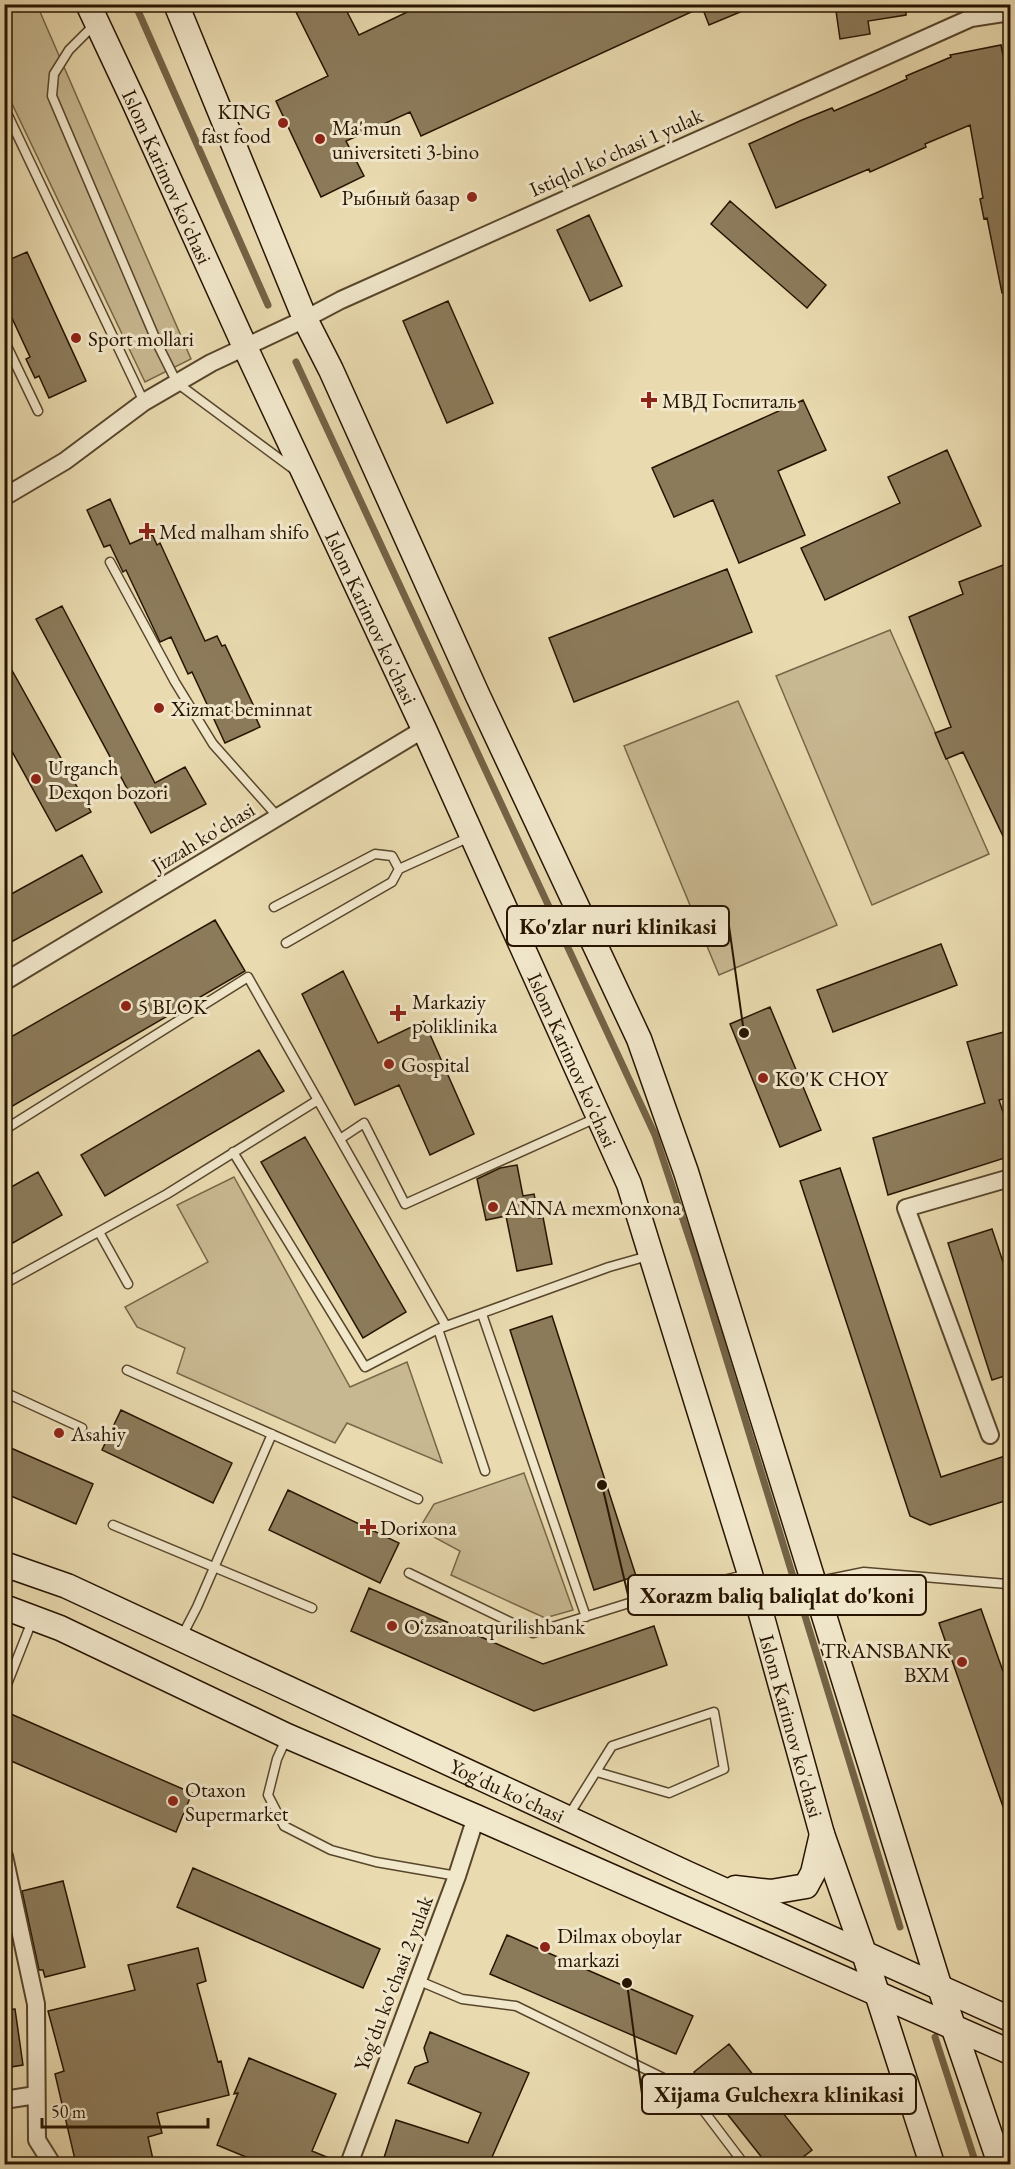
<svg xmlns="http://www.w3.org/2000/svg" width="1015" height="2169" viewBox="0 0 1015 2169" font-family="'EB Garamond',serif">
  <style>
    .green { fill: #c8b891; stroke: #786648; stroke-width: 1.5 }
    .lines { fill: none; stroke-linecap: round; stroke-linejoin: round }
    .stream { stroke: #746346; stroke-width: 7 }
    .building { fill: #8c7b5b; stroke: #271400; stroke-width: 1.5 }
    .lane-casing { stroke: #58462c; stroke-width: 11 }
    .street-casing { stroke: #58462c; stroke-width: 20 }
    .secondary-casing { stroke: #271400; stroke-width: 27 }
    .lane { stroke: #f1e7cb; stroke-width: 8 }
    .street { stroke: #f1e7cb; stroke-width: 16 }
    .secondary { stroke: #f1e7cb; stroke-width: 24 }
    .poi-dot { fill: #8f2418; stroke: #f1e7cb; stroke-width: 2 }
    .labels { text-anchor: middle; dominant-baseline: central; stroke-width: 6; stroke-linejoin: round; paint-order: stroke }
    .poi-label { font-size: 21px; fill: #271400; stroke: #f1e7cb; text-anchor: start }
    .street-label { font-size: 21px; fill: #271400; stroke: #f1e7cb }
    .leader { fill: none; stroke: #271400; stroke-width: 2 }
    .callout-dot { fill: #271400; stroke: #f1e7cb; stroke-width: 2 }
    .callout { fill: #f1e7cb; stroke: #271400; stroke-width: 2 }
    .callout-label { font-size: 22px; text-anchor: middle; font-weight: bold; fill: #271400 }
  </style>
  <rect width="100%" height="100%" fill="#e9daaf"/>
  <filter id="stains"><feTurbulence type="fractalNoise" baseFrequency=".00333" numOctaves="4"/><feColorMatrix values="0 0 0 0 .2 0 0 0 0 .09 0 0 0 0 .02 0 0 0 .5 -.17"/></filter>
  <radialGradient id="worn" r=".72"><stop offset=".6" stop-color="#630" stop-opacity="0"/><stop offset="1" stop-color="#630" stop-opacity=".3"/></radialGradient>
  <path class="green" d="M5,5H37L191,359L145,382L5,89Z
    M890,630L989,854L872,905L776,676Z
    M738,701L837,925L719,975L624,746Z
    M234,1177L350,1387L407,1362L442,1463L347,1423L335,1443L177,1373L185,1348L137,1327L125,1307L208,1262L177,1205Z
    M524,1473L573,1610L545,1618L451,1575L460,1551L419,1529L434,1504Z"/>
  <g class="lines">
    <path class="stream" d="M135,4L268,305
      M296,362L655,1135L696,1259L900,1927
      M935,2037L976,2164"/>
  </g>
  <path class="building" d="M292,4H343L359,35L424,4L757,5L709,25L702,7L421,136L410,112L346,141L364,176L321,197L276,101L328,76Z
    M835,4H906V15L868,21L870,34L840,39Z
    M1001,45L1011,95V292L1002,293L987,218L984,219L980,199L983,198L970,125L925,144L926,147L870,172L869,169L776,208L749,144L802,120L832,108L834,111L876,93L907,79L906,76L951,57L950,55Z
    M730,201L826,285L807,308L711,224Z
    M589,215L622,286L590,301L557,230Z
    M27,252L86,381L49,398L39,376L35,378L26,359L30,357L11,316L4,319V262Z
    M448,301L493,403L447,423L403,321Z
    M803,400L826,450L778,471L805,535L739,563L713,500L674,517L652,468Z
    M947,450L981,526L825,600L801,548L900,503L888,477Z
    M110,499L130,544L152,534L157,545L160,543L205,641L217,636L222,646L225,645L259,717L256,718L260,727L225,743L192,672L188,674L171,637L160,642L126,570L123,572L110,545L104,547L87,510Z
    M1011,562V853L963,752L946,759L935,733L951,727L909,617L963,594L959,582Z
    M727,569L752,632L574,702L549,638Z
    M62,606L155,783L185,767L206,804L151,833L36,619Z
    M4,656L91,812L56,831L4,737Z
    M82,855L102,892L4,946V898Z
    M215,920L245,971L4,1111V1041Z
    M941,944L957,985L833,1032L817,990Z
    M343,971L378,1043L424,1021L474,1134L430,1155L399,1085L355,1105L302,994Z
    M770,1007L821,1130L780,1147L730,1024Z
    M1011,1030V1097L999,1100L1011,1136V1156L888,1195L873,1138L985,1103L967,1042Z
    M259,1050L284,1091L105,1196L81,1155Z
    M305,1137L406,1312L363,1338L261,1162Z
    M517,1165L523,1196L534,1194L539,1218L543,1217L552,1264L517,1271L506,1216L486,1220L477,1179L500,1168Z
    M840,1168L941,1477L1011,1454V1499L930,1525L910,1516L800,1181Z
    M38,1172L62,1215L4,1248V1191Z
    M992,1229L1011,1286V1374L992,1380L948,1243Z
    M552,1316L636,1576L594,1590L510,1330Z
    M121,1410L232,1463L213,1503L102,1450Z
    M4,1445L93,1484L76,1524L4,1493Z
    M288,1490L399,1543L380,1583L269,1530Z
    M369,1588L543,1664L654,1626L667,1665L534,1711L351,1631Z
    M981,1609L1011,1694V1821H1008L939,1623Z
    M4,1711L192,1793L176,1832L4,1758Z
    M193,1868L380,1949L363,1988L177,1907Z
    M63,1881L85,1967L45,1977L43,1970H39L22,1891Z
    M507,1935L693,2016L676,2054L490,1974Z
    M198,1948L206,1981L197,1984L218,2062L221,2061L229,2095L157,2113L162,2133L148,2137L154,2164H76L55,2074L64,2071L48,2011L135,1990L128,1965Z
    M15,2009L23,2065L4,2068V2010Z
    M430,2032L529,2073L489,2164H382L396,2120L468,2143L481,2113L408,2083L415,2067L428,2062L424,2048Z
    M729,2044L812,2150L794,2164H767L694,2072Z
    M249,2058L336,2094L312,2151L339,2162V2164H263L217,2145L238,2093L234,2094Z"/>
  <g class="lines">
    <g class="lane-casing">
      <path id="lane" d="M95,24L69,50L54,74L52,96L159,347L177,383L296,471
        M4,107L144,402
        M4,340L38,411
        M110,562L175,682L213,744L278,817
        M274,907L375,854L392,856L399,869
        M286,943L392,882L399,869L472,836
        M4,1130L248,977L446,1326
        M340,1139L364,1123L405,1204L596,1118
        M233,1152L365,1367L438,1329L609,1267L648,1256
        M99,1232L128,1284
        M4,1284L167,1194L318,1100
        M482,1314L586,1617
        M438,1329L485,1471
        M127,1370L418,1499
        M4,1392L82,1428
        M113,1525L312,1608
        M409,1573L533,1633L642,1599L749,1574
        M815,1582L864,1572L1007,1584L1010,1583
        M1007,1584L1010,1595
        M182,1636L197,1607L272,1434
        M4,1692L32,1621
        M287,1737L277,1759L268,1795L284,1826L331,1850L376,1862L457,1876
        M569,1815L612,1746L714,1712L724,1769L669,1793L597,1772
        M417,1980L462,1999L516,2006L688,2090L744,2164"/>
    </g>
    <g class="street-casing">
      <path id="street" d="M4,497L65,461L144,402L211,363L305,319L341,300L971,18L1010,12
        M4,982L424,729
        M990,1435L906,1208L1010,1178
        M4,1856L36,2004L37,2140L52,2164
        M4,2100L36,2095
        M349,2164L457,1876L476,1817"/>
    </g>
    <g class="secondary-casing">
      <g id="secondary">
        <path id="s1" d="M88,4L135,104L245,347L424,729L629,1184L750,1574L822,1834L864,1953L932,2164"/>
        <path d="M176,4L305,319L331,370L477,694L639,1039L686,1172L939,1985L1000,2164"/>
        <path id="s2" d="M4,1564L67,1586L688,1874L1010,2019"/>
        <path d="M4,1607L60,1628L287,1736L476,1817L1010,2052"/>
        <path d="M735,1888L771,1892L806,1886L813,1873L822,1834"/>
      </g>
    </g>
    <use href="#lane" class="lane"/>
    <use href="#street" class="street"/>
    <use href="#secondary" class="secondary"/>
  </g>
  <g class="poi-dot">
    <circle cx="283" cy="123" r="6"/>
    <circle cx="320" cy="139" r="6"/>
    <circle cx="472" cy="197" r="6"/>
    <circle cx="76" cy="338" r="6"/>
    <path d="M646 391h6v6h6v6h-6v6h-6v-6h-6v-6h6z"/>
    <path d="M144 522h6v6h6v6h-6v6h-6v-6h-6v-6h6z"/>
    <circle cx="159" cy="708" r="6"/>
    <circle cx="36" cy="779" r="6"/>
    <circle cx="126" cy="1006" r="6"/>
    <path d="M395 1004h6v6h6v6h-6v6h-6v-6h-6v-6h6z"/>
    <circle cx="389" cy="1064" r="6"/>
    <circle cx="763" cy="1078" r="6"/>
    <circle cx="493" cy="1207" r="6"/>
    <circle cx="59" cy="1433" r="6"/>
    <path d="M365 1518h6v6h6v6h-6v6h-6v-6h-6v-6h6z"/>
    <circle cx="392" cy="1626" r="6"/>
    <circle cx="962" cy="1662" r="6"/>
    <circle cx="173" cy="1801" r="6"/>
    <circle cx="545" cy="1947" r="6"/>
  </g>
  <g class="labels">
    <g class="poi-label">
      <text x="271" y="111" text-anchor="end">KING<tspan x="271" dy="24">fast food</tspan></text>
      <text x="332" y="127">Ma'mun<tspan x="332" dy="24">universiteti 3-bino</tspan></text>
      <text x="460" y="197" text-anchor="end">Рыбный базар</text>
      <text x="88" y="338">Sport mollari</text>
      <text x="662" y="400">МВД Госпиталь</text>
      <text x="159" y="531">Med malham shifo</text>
      <text x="171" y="708">Xizmat beminnat</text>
      <text x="48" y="767">Urganch<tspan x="48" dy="24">Dexqon bozori</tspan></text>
      <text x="412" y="1001">Markaziy<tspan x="412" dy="24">poliklinika</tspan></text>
      <text x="138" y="1006">5 BLOK</text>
      <text x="401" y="1064">Gospital</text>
      <text x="775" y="1078">KO'K CHOY</text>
      <text x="505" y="1207">ANNA mexmonxona</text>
      <text x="71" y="1433">Asahiy</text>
      <text x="380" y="1527">Dorixona</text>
      <text x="404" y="1626">Oʻzsanoatqurilishbank</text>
      <text x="950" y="1650" text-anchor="end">TRANSBANK<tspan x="950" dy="24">BXM</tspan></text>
      <text x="185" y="1789">Otaxon<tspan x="185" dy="24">Supermarket</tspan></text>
      <text x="557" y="1935">Dilmax oboylar<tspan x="557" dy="24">markazi</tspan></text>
    </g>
    <g class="street-label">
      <text transform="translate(616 152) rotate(-24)">Istiqlol ko'chasi 1 yulak</text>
      <text stroke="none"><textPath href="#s1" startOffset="190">Islom Karimov ko'chasi</textPath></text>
      <text stroke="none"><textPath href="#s1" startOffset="676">Islom Karimov ko'chasi</textPath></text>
      <text transform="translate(203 837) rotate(-31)">Jizzah ko'chasi</text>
      <text stroke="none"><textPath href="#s1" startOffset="1162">Islom Karimov ko'chasi</textPath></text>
      <text stroke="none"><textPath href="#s1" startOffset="1864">Islom Karimov ko'chasi</textPath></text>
      <text stroke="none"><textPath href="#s2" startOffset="552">Yog'du ko'chasi</textPath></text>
      <text transform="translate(393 1983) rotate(-69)">Yog'du ko'chasi 2 yulak</text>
    </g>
  </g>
  <path class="leader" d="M744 1033L729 926M602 1485L628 1595M627 1983L642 2094"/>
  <g class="callout-dot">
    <circle cx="744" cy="1033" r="6"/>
    <circle cx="602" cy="1485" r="6"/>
    <circle cx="627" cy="1983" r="6"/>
  </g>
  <g class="callout">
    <rect x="507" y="906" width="222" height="40" rx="6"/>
    <rect x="628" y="1575" width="298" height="40" rx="6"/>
    <rect x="642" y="2074" width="274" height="40" rx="6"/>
  </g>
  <g class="callout-label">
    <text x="618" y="934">Ko'zlar nuri klinikasi</text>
    <text x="777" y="1603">Xorazm baliq baliqlat do'koni</text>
    <text x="779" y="2102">Xijama Gulchexra klinikasi</text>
  </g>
  <rect width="1015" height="2169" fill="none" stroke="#e9daaf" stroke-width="24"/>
  <rect x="6" y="6" width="1003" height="2157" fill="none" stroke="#271400" stroke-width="3"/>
  <rect x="12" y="12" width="991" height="2145" fill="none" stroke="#271400" stroke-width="1.5"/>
  <path d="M42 2118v9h166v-9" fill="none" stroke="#271400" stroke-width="3"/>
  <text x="51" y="2118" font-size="18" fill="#271400" stroke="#f1e7cb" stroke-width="4.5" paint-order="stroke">50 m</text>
  <rect width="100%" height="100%" filter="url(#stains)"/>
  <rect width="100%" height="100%" fill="url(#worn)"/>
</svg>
